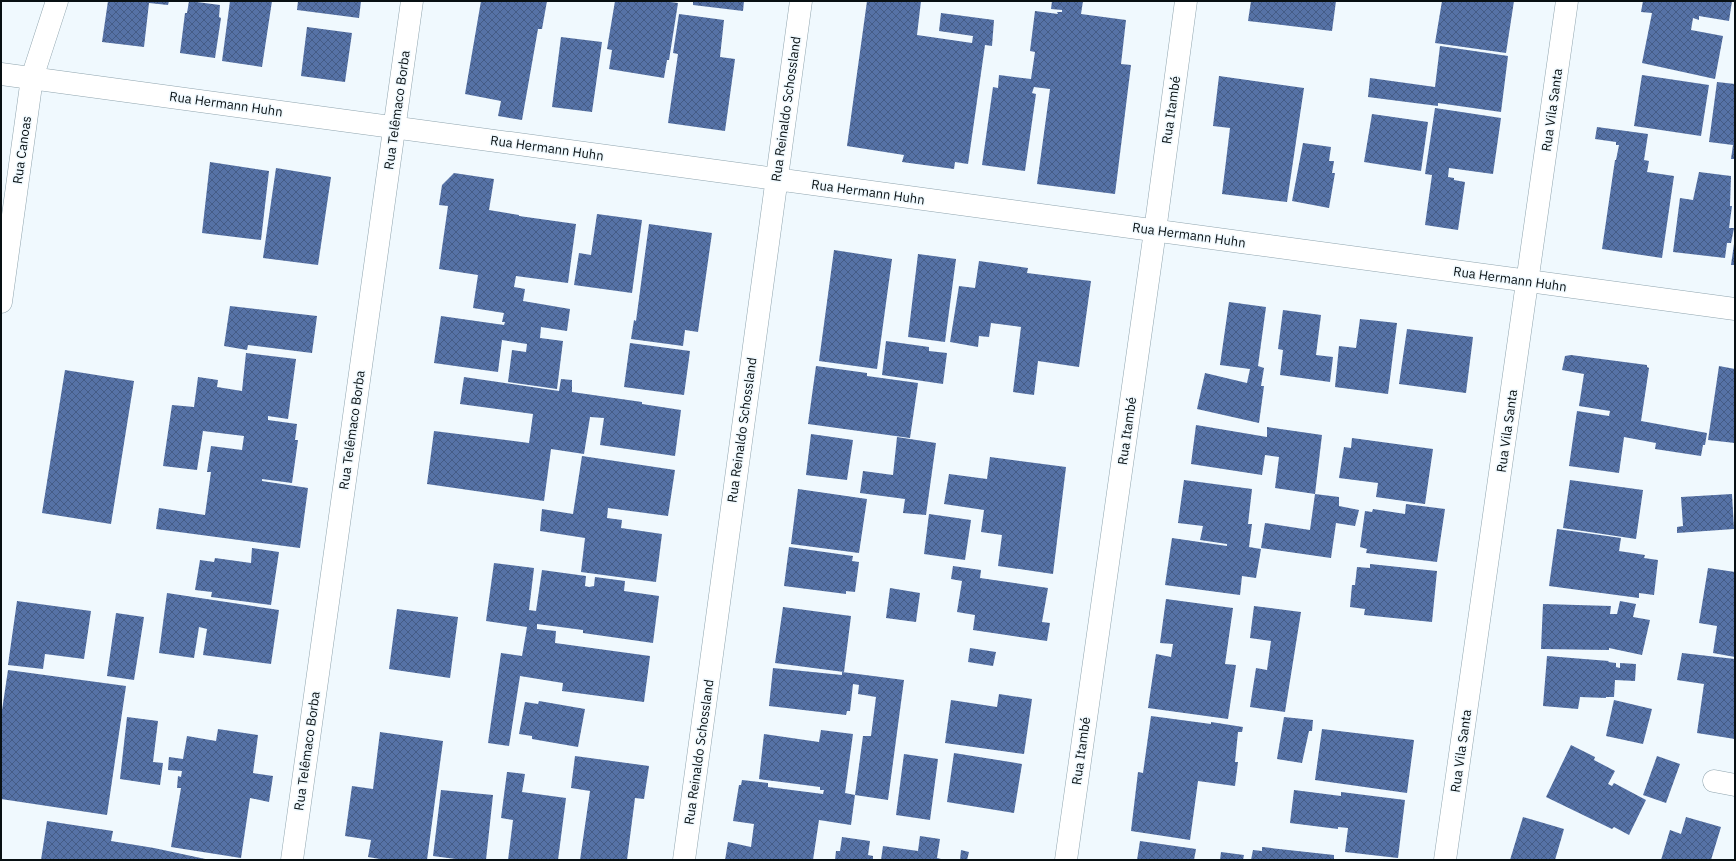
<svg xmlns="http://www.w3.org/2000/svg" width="1736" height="861" viewBox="0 0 1736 861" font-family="'IBM Plex Sans',sans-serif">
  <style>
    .building { fill: url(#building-cross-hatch) }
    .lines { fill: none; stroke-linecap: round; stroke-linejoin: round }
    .street-casing { stroke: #8fa4ae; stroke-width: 23 }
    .secondary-casing { stroke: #8fa4ae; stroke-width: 23 }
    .street { stroke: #fff; stroke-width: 22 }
    .secondary { stroke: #fff; stroke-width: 22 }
    .labels { text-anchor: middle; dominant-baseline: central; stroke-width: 3; stroke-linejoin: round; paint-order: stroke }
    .street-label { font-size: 13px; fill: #081013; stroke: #f0f9fe }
  </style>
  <defs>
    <pattern id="building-cross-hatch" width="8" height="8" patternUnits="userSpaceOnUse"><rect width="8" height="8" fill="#5672a6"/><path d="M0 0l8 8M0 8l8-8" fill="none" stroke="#455c86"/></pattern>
  </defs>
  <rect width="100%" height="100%" fill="#f0f9fe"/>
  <path class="building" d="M108,1H169L168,5L149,3L144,47L102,42Z
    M189,1L220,5L219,17L221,18L215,58L180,53L185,13H187Z
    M230,1H272L262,67L222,61Z
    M298,1H361L359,18L297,10Z
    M481,1H547L542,29H538L522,120L498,116L501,101L465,94Z
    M615,1H663L678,3L669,60H667L664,78L609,69L612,50L607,49Z
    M693,1H744L743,11L693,5Z
    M867,1H921L917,35L972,43L973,36L939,31L941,13L994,20L992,46L985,45L968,164L955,162L954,169L902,162L904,155L847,146Z
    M1052,1H1083L1081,14L1126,20L1121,64L1131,65L1115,194L1037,184L1050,89L1034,87L1032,93L1036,94L1025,171L982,165L993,87L998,88L999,75L1031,79L1035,52L1030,51L1035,11L1058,14L1057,12H1062V10L1051,9Z
    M1251,1H1336L1332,31L1248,21Z
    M1442,1H1514L1506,53L1435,43Z
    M1643,1H1732L1729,21L1699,16V20L1693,18L1691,30L1723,36L1715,79L1642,63L1652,13L1641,12Z
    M679,14L724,20L720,57L735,59L725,131L668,123L678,54L673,53Z
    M307,27L352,33L345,82L301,76Z
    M561,37L602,42L592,112L552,107Z
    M1440,46L1508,56L1501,112L1438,103V106L1368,97L1370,78L1435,87Z
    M1642,75L1709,85L1701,136L1634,126Z
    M1219,76L1304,88L1287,202L1222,194L1230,128L1213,126Z
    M1717,82L1735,84V159H1731L1733,145L1709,142Z
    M1435,108L1501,118L1493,174L1449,168L1448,177L1454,178V180L1465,182L1458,230L1425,225L1432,175L1425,174Z
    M1372,114L1428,122L1421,171L1364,162Z
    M1597,127L1648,134L1644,160L1649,161L1647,172L1674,176L1662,258L1602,249L1615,160H1616L1619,145H1616V142L1595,139Z
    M1303,143L1331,147L1329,161H1334L1332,173H1335L1329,208L1292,201Z
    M210,162L269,171L261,240L202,233Z
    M276,168L331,177L318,265L263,258Z
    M1699,172L1731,176L1730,206H1732L1729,228H1734L1731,243H1727L1725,258L1673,252L1680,198L1693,200Z
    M454,173L494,179L489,210L519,215V216L576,224L568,283L516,276L514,287L525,289L523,301L570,309L567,331L541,327L540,338L563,341L557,389L508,382L512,350L526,352L527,344L502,340L498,372L434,363L441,316L504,325L505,322H502L504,313L473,308L478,275L439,269L448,206L439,205L442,185Z
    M597,214L642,220L632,293L574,285L579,253L591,255Z
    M649,224L712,233L698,332L685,330L683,346L631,339L634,320L636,321Z
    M1734,244L1735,245V265H1731Z
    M834,250L892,259L877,369L819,361Z
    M918,254L956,259L945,342L908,337Z
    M979,261L1028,268L1027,273L1091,281L1079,367L1038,361L1034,395L1013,392L1021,327L991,323L989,337L979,336L978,347L950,342L959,286L975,288Z
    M1229,302L1266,307L1258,366L1264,368L1261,386H1264L1259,423L1197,409L1205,373L1247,383L1250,369L1220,365Z
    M230,306L317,316L312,353L248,345L247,350L224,346Z
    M1283,310L1321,315L1316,355L1333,357L1330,382L1280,375L1283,350L1278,349Z
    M1360,319L1397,323L1388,394L1335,387L1339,346L1356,348Z
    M1407,329L1473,337L1466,393L1399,384Z
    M886,341L929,347V351L947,353L943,384L882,375Z
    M630,343L690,351L684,395L624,387Z
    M246,353L296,359L288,419L268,416V420L297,424L295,440H298L292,483L262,479V481L308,488L300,548L156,529L159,508L205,515L211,472H207L211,446L242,450L244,436L203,431L197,470L163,466L172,405L194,407L198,377L218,380L217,387L242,391Z
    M1571,355L1647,365V367L1649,368L1641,421L1707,433L1705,445H1703L1701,456L1655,449L1656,443L1624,437L1619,473L1569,466L1577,411L1609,416L1610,411L1579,406L1584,374L1562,370L1565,356Z
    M816,366L867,373V376L918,383L910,438L808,424Z
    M1719,366L1735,369V443L1708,440Z
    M65,370L134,381L111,524L42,513Z
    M464,377L559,391L561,379L572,380V392L642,402V404L681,410L675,456L600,445L604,418L590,417L584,454L551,449L544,501L427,484L434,431L529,443L533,414L460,404Z
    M1196,425L1267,437V427L1322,435L1315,494L1339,497V506L1359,510L1355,526L1336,523L1331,558L1261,548L1265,523L1310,530L1315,494L1275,488L1279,457L1265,455L1262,475L1191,464Z
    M811,434L853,440L847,480L806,475Z
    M897,437L936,443L926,515L903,513L905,499L860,493L863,471L893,475Z
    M1352,438L1433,449L1425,504L1376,497L1378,483L1339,478L1344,447L1351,448Z
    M582,456L675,470L668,516L608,508L607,518L622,520L621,528L662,534L656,582L581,572L585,538L540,531L542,509L573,514Z
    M990,457L1066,467L1053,574L998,566L1002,535L981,532L984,510L944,504L949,474L987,479Z
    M1184,480L1252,489L1248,524H1252L1249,547L1261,549L1256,578L1242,576L1240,595L1165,585L1172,538L1227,546V544L1200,540L1203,526L1178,523Z
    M1570,480L1643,490L1636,539L1563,528Z
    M798,489L867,499L859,553L791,544Z
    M1732,494L1734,529L1677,533V527L1683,526L1681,497Z
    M1406,504L1445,509L1437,562L1366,553L1367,549L1360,547L1365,511L1372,512L1373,509L1405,514Z
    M929,514L971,520L965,560L924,554Z
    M1557,529L1621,538L1619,551L1645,555L1644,558L1658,560L1654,595L1639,593V598L1549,586Z
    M789,547L853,556L852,561L859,562L855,592L846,591V594L784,586Z
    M252,548L279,552L271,605L211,597L212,592L195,590L200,560L214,562L215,558L251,563Z
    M494,563L534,568L529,610L536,611L542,570L586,576L585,586L589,587L594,586L595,577L625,581L624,591L659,596L653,643L583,633V630L537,624V629L556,631L555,643L650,656L644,702L562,691L563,683L520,676L509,746L488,743L501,653L522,656L527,627L486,621Z
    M1370,564L1437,571L1432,622L1364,615L1365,609L1350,607L1352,585H1355L1357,567L1370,568Z
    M953,566L981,570L980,578L1048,588L1042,622L1050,623L1047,641L973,630L975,615L957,612L962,581L951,579Z
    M1708,568L1735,572V657L1713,653L1717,626L1699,623Z
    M890,588L920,593L916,622L886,618Z
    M167,593L279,610L271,664L203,655L207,629L199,627L194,658L159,653Z
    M1166,599L1233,608L1225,664L1236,665L1228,719L1148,708L1156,654L1171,657L1173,644L1160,643Z
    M17,601L91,611L84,659L45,654L43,669L8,665Z
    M1620,601L1636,604L1633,617L1650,620L1642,655L1609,648V650L1541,649L1543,604L1611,606L1610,614H1617Z
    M1254,606L1301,612L1285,712L1250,707L1256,668L1267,670L1271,641L1250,638Z
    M783,607L851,616L844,672L775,663Z
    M397,609L458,617L450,678L389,669Z
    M116,613L144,617L134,680L107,676Z
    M970,648L996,652L993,666L968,662Z
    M1682,653L1735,659V739L1697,733L1704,684L1677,680Z
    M1547,656L1609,661L1608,662L1616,663V667L1620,668V663L1636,664L1635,681L1615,680L1614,697H1606V698L1580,697L1578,709L1543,706Z
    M773,668L842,675V672L904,680L888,800L855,795L863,736H871L876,697L858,694L859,685L853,684L850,711H847L846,715L769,706Z
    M8,670L126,686L107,815L1,799V717Z
    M999,694L1032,699L1024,754L945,743L951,700L997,707Z
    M1614,700L1652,709L1643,744L1606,736Z
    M539,701L585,709L578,747L532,739V736L519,734L525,702L538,704Z
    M1151,716L1211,724V722L1243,727L1242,732H1238L1235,762H1238L1235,786L1198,781L1190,840L1131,831L1138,772L1143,773Z
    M127,717L158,721L153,762L163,763L160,785L120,779Z
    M1284,717L1313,720L1312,731H1309L1302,763L1277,759Z
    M218,729L258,735L253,773L273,776L269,802L250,798L241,858L171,847L181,788H177L178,776L181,777L182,771L168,770L169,757L183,759L187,736L216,741Z
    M1322,729L1414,740L1407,793L1315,780Z
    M821,730L853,734L845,793L855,795L851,825L819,820L813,860H725L728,842L751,847L754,824L733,821L739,785H741L742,780L768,783V787L823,794L824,790H820V787L759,779L764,734L819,742Z
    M380,732L443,741L427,860H386L368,857L371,840L345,836L352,786L373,789Z
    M1571,745L1595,757L1594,760L1615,771L1608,784L1612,786L1614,783L1646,800L1629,835L1614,827L1612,829L1546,797Z
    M954,753L1022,764L1014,813L947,802Z
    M904,754L938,759L930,820L896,815Z
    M575,756L649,766L644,799L635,798L627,860H580L590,791L571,788Z
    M1657,756L1680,764L1666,803L1643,795Z
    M507,772L525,774L522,792L566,798L558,860H508L513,820L501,818Z
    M441,790L493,795L486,860H463L433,856Z
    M1294,790L1341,796V792L1405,800L1398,858L1345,852L1348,828L1338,827V829L1290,823Z
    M1523,817L1564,829L1555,860H1510Z
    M1686,817L1721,827L1711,860H1661L1670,830L1681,834Z
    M47,821L113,831L111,841L154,848L210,860H41Z
    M920,836L940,839L937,858L941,859V860H881L883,846L918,851Z
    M842,837L870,841L868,855L873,856V860H835L836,851H840Z
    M1140,841L1196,849L1194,860H1137Z
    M1262,847L1334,855V860H1251L1253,850L1262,851Z
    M961,850L969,852L967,860H960Z
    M1221,852L1244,855L1243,860H1220Z"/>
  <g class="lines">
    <g class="street-casing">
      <path id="street" d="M1,74L1735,309
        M1,302L32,78L57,1
        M1714,781L1735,785
        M292,860L412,1
        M684,860L801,1
        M1445,860L1567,1"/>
    </g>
    <g class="secondary-casing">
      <path id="secondary" d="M1066,860L1155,231L1186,1"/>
    </g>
    <use href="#street" class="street"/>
    <use href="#secondary" class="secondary"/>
  </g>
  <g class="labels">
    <g class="street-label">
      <text transform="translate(226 104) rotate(8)">Rua Hermann Huhn</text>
      <text transform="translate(786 109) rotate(-82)">Rua Reinaldo Schossland</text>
      <text transform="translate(397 110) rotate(-82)">Rua Telêmaco Borba</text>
      <text transform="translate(1171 110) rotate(-82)">Rua Itambé</text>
      <text transform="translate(1552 110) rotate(-82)">Rua Vila Santa</text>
      <text transform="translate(547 148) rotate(8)">Rua Hermann Huhn</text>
      <text transform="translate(22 150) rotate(-82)">Rua Canoas</text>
      <text transform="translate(868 192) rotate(8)">Rua Hermann Huhn</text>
      <text transform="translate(1189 235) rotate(8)">Rua Hermann Huhn</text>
      <text transform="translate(1510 279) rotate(8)">Rua Hermann Huhn</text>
      <text transform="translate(352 430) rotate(-82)">Rua Telêmaco Borba</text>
      <text transform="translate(742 430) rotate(-82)">Rua Reinaldo Schossland</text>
      <text transform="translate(1127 431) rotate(-82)">Rua Itambé</text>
      <text transform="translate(1507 431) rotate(-82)">Rua Vila Santa</text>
      <text transform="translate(307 751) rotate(-82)">Rua Telêmaco Borba</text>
      <text transform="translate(1081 751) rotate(-82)">Rua Itambé</text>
      <text transform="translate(1461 751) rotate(-82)">Rua Vila Santa</text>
      <text transform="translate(699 752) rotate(-82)">Rua Reinaldo Schossland</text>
    </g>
  </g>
  <rect width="1736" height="861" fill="none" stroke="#081013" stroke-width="4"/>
</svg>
